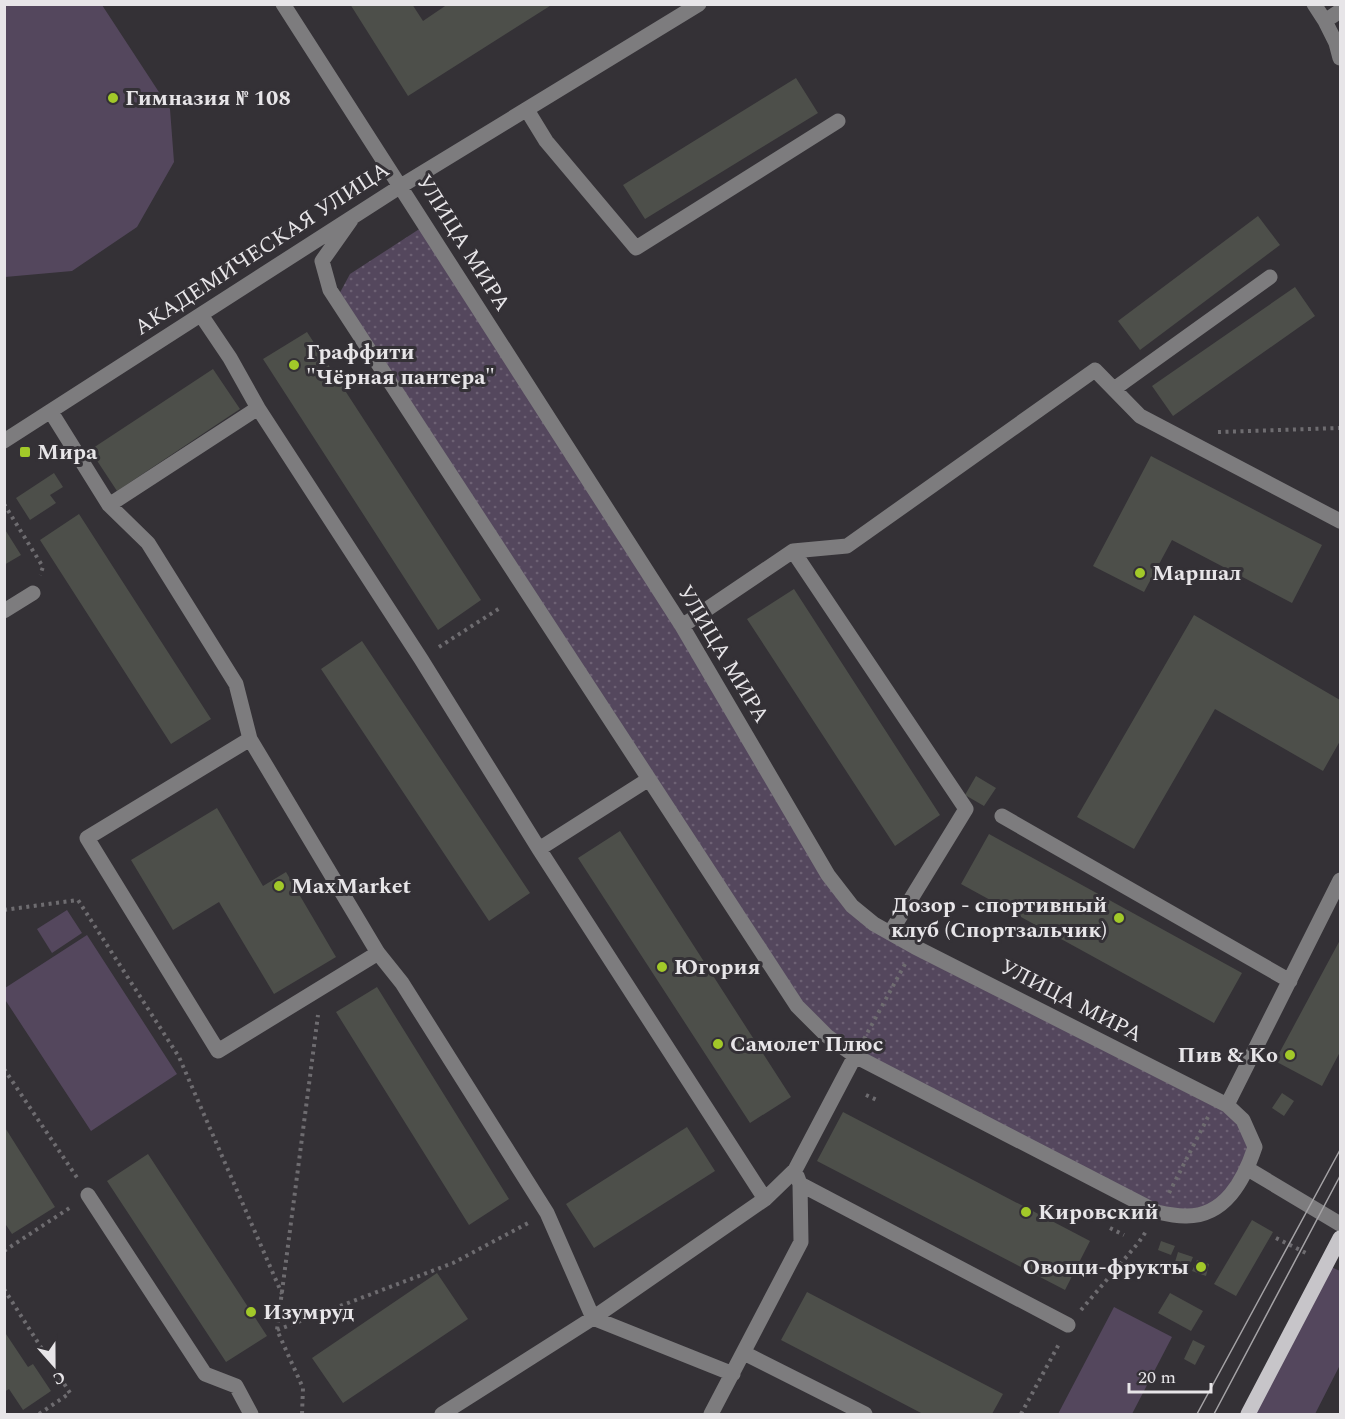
<svg xmlns="http://www.w3.org/2000/svg" width="1345" height="1419" viewBox="0 0 1345 1419" font-family="Spectral,serif">
  <style>
    .green { fill: #54475d }
    .park { fill: url(#park-dots) }
    .building { fill: #4d4f4a }
    .lines { fill: none; stroke-linecap: round; stroke-linejoin: round }
    .path { stroke: #6e6c70; stroke-width: 4; stroke-dasharray: 3 4.5; stroke-linecap: butt }
    .minor { stroke: #7d7c7e; stroke-width: 15 }
    .major { stroke: #c7c5c9; stroke-width: 15 }
    .tram { stroke: #a5a3a6; stroke-width: 1.5 }
    .poi-dot { fill: #a2c929; stroke: #343136; stroke-width: 2 }
    .labels { text-anchor: middle; dominant-baseline: central; stroke-width: 6; stroke-linejoin: round; paint-order: stroke }
    .poi-label { font-size: 22px; font-weight: bold; fill: #e7e5e8; stroke: #343136; text-anchor: start }
    .street-label { font-size: 22px; fill: #e7e5e8; stroke: #343136 }
  </style>
  <defs>
    <pattern id="park-dots" width="8" height="8" patternUnits="userSpaceOnUse" patternTransform="scale(1.5)"><rect width="8" height="8" fill="#54475d"/><path d="M2 2h.1M6 6h.1" fill="none" stroke="#6d6174" stroke-width="1.8" stroke-linecap="round"/></pattern>
  </defs>
  <rect width="100%" height="100%" fill="#343136"/>
  <path class="green" d="M4,5H102L170,109L174,162L137,227L72,271L5,277Z
    M67,910L82,933L52,953L37,929Z
    M87,935L177,1074L91,1131L4,998L5,988Z
    M1327,1265L1340,1271V1365L1315,1414H1248Z
    M1114,1307L1172,1337L1132,1414H1058Z"/>
  <path class="park" d="M424,226L852,906L1227,1105L1255,1147L1210,1213L1157,1212L855,1056L797,1006L336,300L350,274Z"/>
  <path class="building" d="M350,4H412L423,21L448,4H553L408,96Z
    M796,78L818,113L645,219L623,185Z
    M1258,216L1280,245L1140,350L1118,321Z
    M1295,287L1315,316L1173,416L1152,386Z
    M307,332L481,600L438,630L263,359Z
    M213,369L240,409L117,491L90,450Z
    M1151,456L1322,545L1292,603L1172,540L1144,592L1093,566Z
    M54,473L63,487L50,495L56,503L30,520L16,498Z
    M79,514L211,719L171,744L40,540Z
    M4,528L21,555L4,565Z
    M794,589L940,815L895,846L747,619Z
    M1194,615L1340,700V741L1323,771L1215,709L1134,849L1077,817Z
    M362,641L530,893L489,921L321,669Z
    M976,776L996,788L984,806L965,795Z
    M217,808L263,886L286,872L336,957L274,994L219,902L173,930L131,860Z
    M620,831L791,1097L750,1123L578,858Z
    M989,834L1242,973L1214,1023L961,884Z
    M1340,940V1052L1322,1086L1275,1061Z
    M377,987L509,1199L469,1225L336,1012Z
    M1282,1093L1294,1101L1284,1116L1272,1108Z
    M843,1112L1090,1241L1065,1290L817,1161Z
    M4,1126L55,1207L12,1234L4,1222Z
    M687,1127L715,1171L594,1248L566,1204Z
    M148,1154L267,1336L226,1362L107,1181Z
    M1252,1220L1273,1232L1236,1296L1214,1284Z
    M1161,1241L1175,1246L1171,1255L1158,1250Z
    M1178,1252L1193,1257L1189,1267L1175,1262Z
    M1197,1260L1209,1264L1206,1276L1192,1271Z
    M437,1273L468,1319L343,1403L312,1358Z
    M807,1292L1003,1394L992,1414H923L781,1340Z
    M1170,1293L1203,1311L1191,1331L1158,1313Z
    M4,1331L28,1367L33,1364L51,1391L23,1410L9,1389L4,1392Z
    M1193,1340L1205,1346L1195,1365L1184,1359Z"/>
  <g class="lines">
    <path class="path" d="M1218,432L1340,428
      M4,504L43,567L40,575
      M439,647L500,608
      M4,910L78,900L179,1057L282,1294
      M864,1039L905,964
      M4,1069L78,1179
      M866,1095L879,1101
      M1169,1193L1208,1117
      M1110,1228L1124,1235
      M1276,1238L1308,1254
      M4,1251L71,1207
      M4,1289L70,1393L39,1414
      M1081,1310L1139,1242L1147,1230
      M277,1330L453,1263L530,1222
      M302,1414L303,1388L277,1330L318,1015
      M1021,1414L1059,1344"/>
    <path class="minor" d="M283,4L682,626L828,875L852,906L874,924L915,947L1227,1105L1243,1120L1255,1147C1244,1180 1225,1217 1185,1216C1176,1216 1166,1214 1157,1212L855,1056L827,1036L797,1006L330,290L322,261L351,220
      M1314,4L1325,21L1340,11
      M1325,21L1336,43L1340,58
      M527,110L546,141L636,248L838,121
      M1114,389L1270,277
      M258,408L421,659L539,849L765,1199
      M51,412L109,505L148,543L236,684L250,739L378,953L402,983L547,1213L593,1318L733,1374
      M4,441L401,186L699,4
      M109,505L258,408L230,358L201,315
      M793,551L966,809L890,933
      M4,611L33,593
      M682,626L793,551L847,546L1095,370L1140,416L1340,521
      M250,739L87,838L218,1051L378,953
      M1002,816L1290,981
      M539,849L649,779
      M1227,1105L1340,880
      M1248,1169L1340,1224
      M800,1184L1068,1325
      M88,1195L205,1374L236,1386L251,1414
      M744,1353L865,1414
      M442,1414L593,1318L765,1199L795,1170L855,1056
      M711,1414L801,1242L800,1184L797,1176"/>
    <path class="major" d="M1248,1414L1340,1238"/>
    <path class="tram" d="M1197,1414L1340,1150
      M1214,1414L1340,1176"/>
  </g>
  <g class="poi-dot">
    <circle cx="113" cy="98" r="6"/>
    <circle cx="294" cy="365" r="6"/>
    <rect x="19" y="446" width="12" height="12" rx="3"/>
    <circle cx="1140" cy="573" r="6"/>
    <circle cx="279" cy="886" r="6"/>
    <circle cx="1119" cy="918" r="6"/>
    <circle cx="662" cy="967" r="6"/>
    <circle cx="718" cy="1044" r="6"/>
    <circle cx="1290" cy="1055" r="6"/>
    <circle cx="1026" cy="1212" r="6"/>
    <circle cx="1201" cy="1267" r="6"/>
    <circle cx="251" cy="1312" r="6"/>
  </g>
  <g class="labels">
    <g class="poi-label">
      <text x="125" y="98">Гимназия № 108</text>
      <text x="306" y="352">Граффити<tspan x="306" dy="25">"Чёрная пантера"</tspan></text>
      <text x="37" y="452">Мира</text>
      <text x="1152" y="573">Маршал</text>
      <text x="291" y="886">MaxMarket</text>
      <text x="1107" y="905" text-anchor="end">Дозор - спортивный<tspan x="1107" dy="25">клуб (Спортзальчик)</tspan></text>
      <text x="674" y="967">Югория</text>
      <text x="730" y="1044">Самолет Плюс</text>
      <text x="1278" y="1055" text-anchor="end">Пив &amp; Ко</text>
      <text x="1038" y="1212">Кировский</text>
      <text x="1189" y="1267" text-anchor="end">Овощи-фрукты</text>
      <text x="263" y="1312">Изумруд</text>
    </g>
    <g class="street-label">
      <text transform="translate(463 243) rotate(58)">УЛИЦА МИРА</text>
      <text transform="translate(262 249) rotate(-33)">АКАДЕМИЧЕСКАЯ УЛИЦА</text>
      <text transform="translate(723 654) rotate(59)">УЛИЦА МИРА</text>
      <text transform="translate(1071 1001) rotate(27)">УЛИЦА МИРА</text>
    </g>
  </g>
  <rect width="1345" height="1419" fill="none" stroke="#e7e5e8" stroke-width="12"/>
  <g transform="translate(54 1365) rotate(159)" stroke="#343136" stroke-width="4.5" paint-order="stroke">
  <path d="M0-4.5L10 22L0 15L-10 22Z" fill="#e7e5e8"/>
  <text y="-9" font-size="16" font-weight="bold" text-anchor="middle" fill="#e7e5e8">С</text>
  </g>
  <path d="M1129 1383v9h82v-9" fill="none" stroke="#e7e5e8" stroke-width="3"/>
  <text x="1138" y="1383" font-size="18" fill="#e7e5e8" stroke="#343136" stroke-width="4.5" paint-order="stroke">20 m</text>
</svg>
